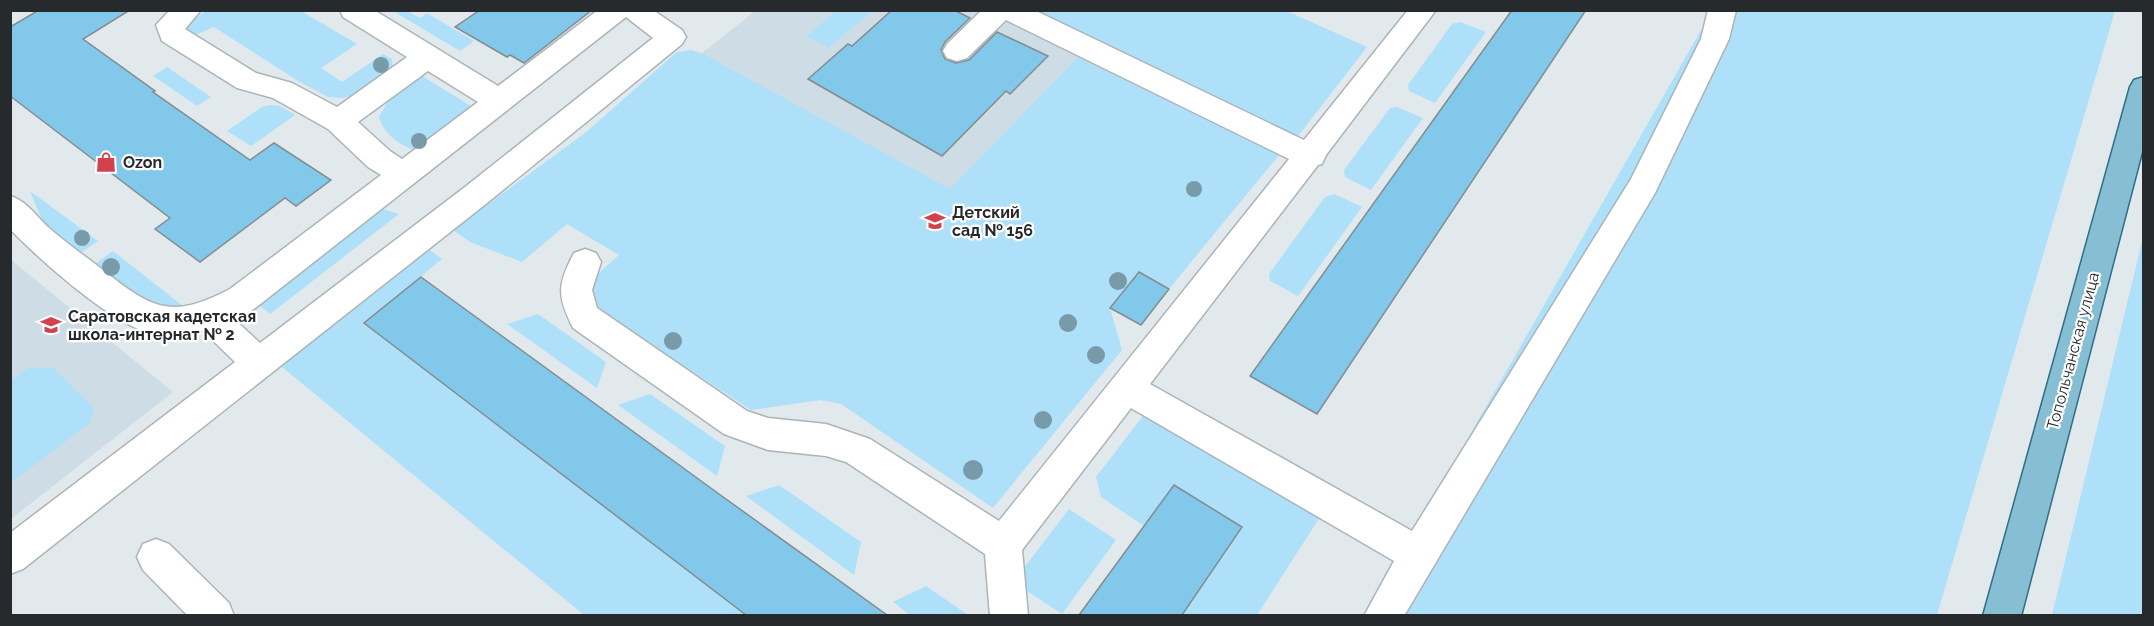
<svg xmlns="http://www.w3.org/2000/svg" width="2154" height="626" viewBox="0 0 2154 626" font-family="Raleway,sans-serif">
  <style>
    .built { fill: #cedde5 }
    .green { fill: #aee0f9 }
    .building { fill: #82c8ea; stroke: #848c8f; stroke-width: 1.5 }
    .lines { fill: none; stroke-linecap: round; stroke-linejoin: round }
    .minor-casing { stroke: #acb4b8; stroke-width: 3 }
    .major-casing { stroke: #316e87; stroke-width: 3 }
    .minor { fill: #fff; fill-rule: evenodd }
    .major { fill: #86bed4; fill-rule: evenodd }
    .tree { fill: #799aa9 }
    .labels { text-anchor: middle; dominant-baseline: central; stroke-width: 4.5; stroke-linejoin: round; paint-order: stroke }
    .poi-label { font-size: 16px; font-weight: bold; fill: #272a2c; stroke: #fff; text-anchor: start }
    .street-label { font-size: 16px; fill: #272a2c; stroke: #fff }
  </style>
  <rect width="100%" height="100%" fill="#e1e9ed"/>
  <path class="built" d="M1227,10L1248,20L980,322L619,119L755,11Z
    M10,259L173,392L11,519H10Z"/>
  <path class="green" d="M206,11H301L357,44L321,68L342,82L383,54L392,59L393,68L359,94L343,98L328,97L298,81L214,27L195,35L184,31L186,23Z
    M393,11H407L420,18L427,13L474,41L460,51Z
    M836,11H873L828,48L806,36Z
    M1032,11H1287L1367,47L1295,140Z
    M1712,11H2115L1937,615L1376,616L1371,608Z
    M1460,22L1486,32L1435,103L1409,91L1408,85L1452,24Z
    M691,50L702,53L950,189L1078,57L1279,155L1169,289L1139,273L1110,308L1122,350L993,508L841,404L821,400L751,410L595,308C586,279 599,273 619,255L567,224L522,262L470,242L453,230L585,133L677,52Z
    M167,67L211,97L197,106L153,76Z
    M417,73L471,106L472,110L415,150C400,146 383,133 379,117L393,93Z
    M270,105L280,106L295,115L251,146L227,131L262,107Z
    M1397,107L1423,118L1371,190L1345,177L1344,170L1390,108Z
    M30,191L98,241L78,255L45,227Z
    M1334,194L1362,207L1298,296L1270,281L1269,274L1325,197Z
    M377,207L399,214L270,314L255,302Z
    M2143,238V615H2052L2130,291Z
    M426,247L442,259L365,323L746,615H584L277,363Z
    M113,251L188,310L155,308L92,266Z
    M538,314L606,362L597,388L507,324Z
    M28,368H53L94,408L90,423L11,483V380Z
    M650,394L725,446L717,476L618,405Z
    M1146,412L1322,514L1257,615H1182L1241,527L1174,485L1144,526L1101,497L1096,477Z
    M779,485L861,542L854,575L746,496Z
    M1069,509L1116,540L1062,614L1027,591L1023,569Z
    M926,586L968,615H910L893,602Z"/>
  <path class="building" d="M39,10H130L83,39L155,91L153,92L250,160L274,143L331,180L296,206L285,198L200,262L155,229L170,218L10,96V27Z
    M480,10H592L524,63L510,55L507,57L455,27Z
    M892,10H954L970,18L945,42L941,50L945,59L956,63L969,60L997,32L1048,56L1010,94L1006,91L942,156L808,79L848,44L852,46Z
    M1512,10H1586L1317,414L1250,376Z
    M1139,272L1169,289L1141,325L1110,308Z
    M421,277L719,494L887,615H746L364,323Z
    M1174,485L1242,527L1182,615H1079Z"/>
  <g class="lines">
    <g class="minor-casing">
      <path id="minor" d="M170,10H201L185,29L256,73L292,83L337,107L407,57L343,17L340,10H374L498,86L598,10H653L682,30L686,37L682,44L487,203L23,569L10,574V533L235,362L203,331C185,334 165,337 147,332C108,321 39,259 10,229V196C27,201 36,216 49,228C66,243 85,256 103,270C152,309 171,320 230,289L381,175L368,167L328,129L273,98L237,88L162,41L156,25ZM626,17L653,38L465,187L260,343L234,319L254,309ZM428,71L478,102L402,159L390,151L358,122Z
        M982,10H1034L1304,140L1408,10H1436L1326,155L1322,164L1318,165L1150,384L1412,531L1631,179L1701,39L1708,10H1736L1729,39L1655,193L1404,616H1364L1394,561L1131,408L1022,550L1028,616H990L985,554L846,462L826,456L768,450L724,434L573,328C557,296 557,285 574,253L585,249L596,253L601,262L592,290L597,308L747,411L768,418L826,424L870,439L999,521L1289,159L1006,20L967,58L957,61L947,58L943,51L947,44Z
        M156,539L169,544L229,603L234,616H188L143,570L137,557L143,544Z"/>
    </g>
    <g class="major-casing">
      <path id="major" d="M2144,77V144L2021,616H1983L2130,87L2134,80Z"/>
    </g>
    <use href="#minor" class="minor"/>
    <use href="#major" class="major"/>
  </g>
  <g class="tree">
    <circle cx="381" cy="65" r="8"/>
    <circle cx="419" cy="141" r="8"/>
    <circle cx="1194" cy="189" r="8"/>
    <circle cx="82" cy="238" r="8"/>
    <circle cx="111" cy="267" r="9"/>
    <circle cx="1118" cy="281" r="9"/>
    <circle cx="1068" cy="323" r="9"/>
    <circle cx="673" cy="341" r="9"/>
    <circle cx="1096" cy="355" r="9"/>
    <circle cx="1043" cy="420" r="9"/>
    <circle cx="973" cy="470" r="10"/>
  </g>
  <defs>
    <g id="shop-bare" transform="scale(1.62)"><path d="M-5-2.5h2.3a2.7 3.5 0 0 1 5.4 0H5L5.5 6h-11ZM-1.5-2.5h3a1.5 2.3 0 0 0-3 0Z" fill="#d2424e" stroke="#fff" stroke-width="2.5" paint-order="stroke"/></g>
    <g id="school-bare" transform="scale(1.62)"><path d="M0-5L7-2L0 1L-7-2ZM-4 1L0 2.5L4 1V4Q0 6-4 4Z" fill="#d2424e" stroke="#fff" stroke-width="2.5" paint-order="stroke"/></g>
  </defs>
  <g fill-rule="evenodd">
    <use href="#shop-bare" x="106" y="162"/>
    <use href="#school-bare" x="935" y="221"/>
    <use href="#school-bare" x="51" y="325"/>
  </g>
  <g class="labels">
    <g class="poi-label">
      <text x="123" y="162">Ozon</text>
      <text x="952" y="212">Детский<tspan x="952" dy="18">сад № 156</tspan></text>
      <text x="68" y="316">Саратовская кадетская<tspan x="68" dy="18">школа-интернат № 2</tspan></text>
    </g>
    <g class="street-label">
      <text transform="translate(2073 351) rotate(-75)">Топольчанская улица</text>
    </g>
  </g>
  <rect width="2154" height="626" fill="none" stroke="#272a2c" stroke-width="24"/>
</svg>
